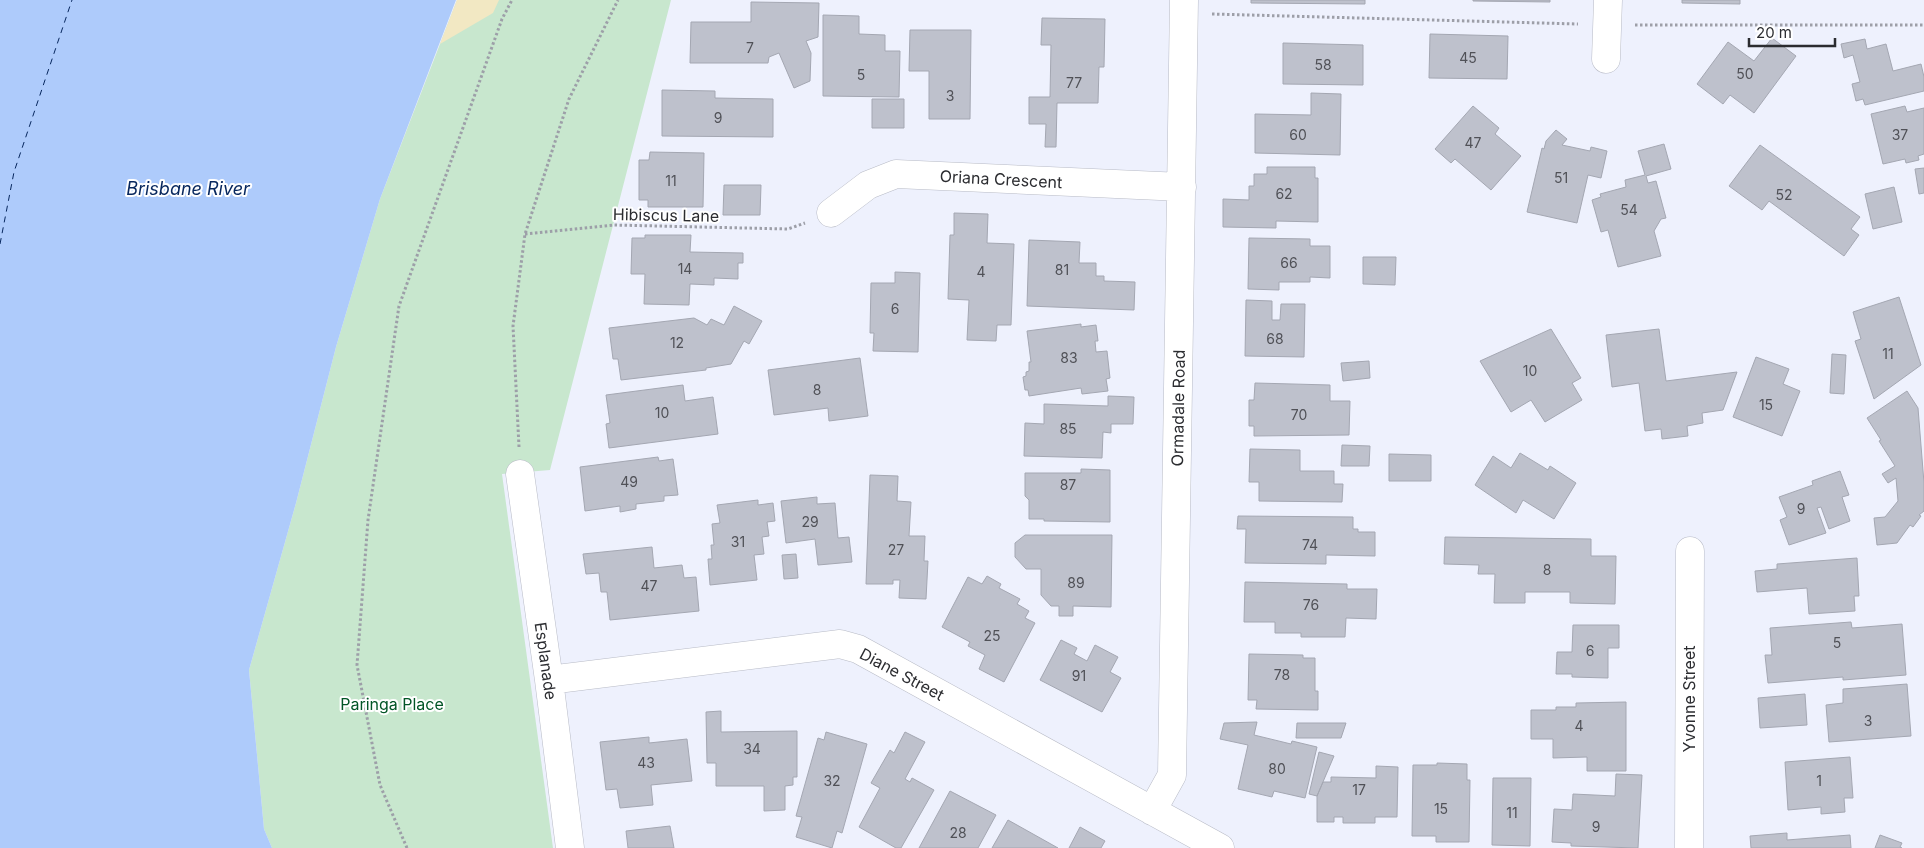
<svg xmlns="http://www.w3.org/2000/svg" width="1924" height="848" viewBox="0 0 1924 848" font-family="Inter,sans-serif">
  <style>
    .green { fill: #c8e7ce }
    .sand { fill: #f2e8c3 }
    .water { fill: #aecbfb }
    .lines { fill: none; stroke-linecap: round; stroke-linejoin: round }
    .ferry { stroke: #07275e; stroke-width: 1; stroke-dasharray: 6 5; stroke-linecap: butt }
    .building { fill: #bec1cc; stroke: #a4a7b2 }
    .minor-casing { stroke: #b8bbc6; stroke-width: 29 }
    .path { stroke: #9d9fa8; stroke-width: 3; stroke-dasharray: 2.5 2.5; stroke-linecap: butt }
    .minor { stroke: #fff; stroke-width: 28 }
    .labels { text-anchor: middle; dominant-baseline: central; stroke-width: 4; stroke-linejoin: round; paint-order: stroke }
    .number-label { font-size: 14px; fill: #505157 }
    .street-label { font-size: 16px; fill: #2b2c30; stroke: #fff }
    .park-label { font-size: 16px; fill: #025526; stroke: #fff }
    .water-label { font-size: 18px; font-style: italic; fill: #07275e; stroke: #fff }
  </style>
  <rect width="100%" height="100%" fill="#eef1fd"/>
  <path class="green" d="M457,0H671L550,470L502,474L553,848H272L264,829L249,670L296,503L336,347L380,199Z"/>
  <path class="sand" d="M457,0H499L493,13L440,44Z"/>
  <path class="water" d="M0,0H456L380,199L336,347L296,503L249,670L264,829L272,848H0Z"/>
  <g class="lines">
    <path class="ferry" d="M0,244L14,172L72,0"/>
  </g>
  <path class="building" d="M1251,0H1365V4L1251,3Z
    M1473,0H1550V2L1473,1Z
    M1682,0H1740V4L1682,3Z
    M751,2L819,3L818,37L806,41L811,53L810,81L794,88L779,53L769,57L768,63H690L691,22H751Z
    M823,15L859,16V34L885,35V51H900L899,97L823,96Z
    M1042,18L1105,19L1104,67H1099L1098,103H1057L1056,147H1045L1046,124H1029V97H1050L1051,45H1041Z
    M910,30H971L970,119H929V71H909Z
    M1430,34L1508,36L1507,79L1429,78Z
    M1772,38L1796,56L1754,113L1730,95L1723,104L1697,84L1728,42L1754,61Z
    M1865,39L1867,49L1886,44L1893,71L1921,64L1924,77V91L1865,105L1863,99L1856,101L1852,84L1860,82L1853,55L1844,58L1841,44Z
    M1283,43L1363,45V85L1283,84Z
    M662,90L715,91V98L773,99V137L662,136Z
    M1311,93L1341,94L1340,155L1255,153V114L1311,115Z
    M872,99H904V128H872Z
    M1473,106L1499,128L1495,134L1521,156L1491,190L1455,159L1451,163L1435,149Z
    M1905,106L1907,112L1924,108V154L1918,156L1919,160L1906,163L1905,159L1883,164L1871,114Z
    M1556,130L1567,139L1562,145L1590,151L1591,147L1607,151L1601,178L1588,175L1577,223L1527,212L1542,148L1544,149L1546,141Z
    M1664,144L1671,169L1646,176L1648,183L1656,181L1666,218L1661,219L1654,231L1661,256L1618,267L1608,230L1601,232L1592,200L1601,197L1600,194L1626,187L1625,180L1645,175L1638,151Z
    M1760,145L1860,217L1851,229L1859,235L1844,256L1769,201L1762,210L1729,186Z
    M650,152L704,153L703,207H648V200H639V160H649Z
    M1267,167H1315V178H1318V222L1276,221V228L1223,227V199L1249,200V186H1254V174H1267Z
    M1924,168V193L1919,194L1915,169Z
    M724,185H761L760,215H723Z
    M1894,187L1902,222L1873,229L1865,194Z
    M954,213L988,214L987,243L1014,244L1011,325H997L996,341L967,340L969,300L948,299L950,235H954Z
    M645,235H691L690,252L743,253V263H738V279L714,278V285L690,284L689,305L644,304L645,274H631L632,238H645Z
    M1249,238L1310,239V246H1330V278L1310,277V282H1279V290L1248,289Z
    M1029,240L1080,242L1079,263H1096V276H1104V281L1135,282L1134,310L1027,306Z
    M1363,257H1396L1395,285L1363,284Z
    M895,272L920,273L918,352L873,351L874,333H870L871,283H895Z
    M1899,297L1921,365L1874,399L1855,341L1861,339L1853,312Z
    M1246,300L1272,301V320H1280L1281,304H1305L1304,357L1245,356Z
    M734,306L762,321L749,344L744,341L731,364L706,368V370L621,380L618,359H613L609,328L694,318L707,325L711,319L724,325Z
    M1081,324V327L1096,325L1098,341H1095L1096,352L1107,351L1110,378L1106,379L1108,391L1082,394L1081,388L1029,396L1028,390H1025L1023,377L1026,376V372L1029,371V362H1031L1027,331Z
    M1551,329L1581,378L1572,383L1582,400L1545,422L1531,400L1511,412L1480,361Z
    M1659,329L1666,381L1737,372L1723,410L1702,413L1703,423L1687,426L1688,436L1662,439L1661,429L1645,431L1639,383L1612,387L1606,335Z
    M1832,354L1846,355L1844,394L1830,393Z
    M1756,357L1789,369L1783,384L1800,391L1782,436L1733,417Z
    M860,358L868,416L829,421L828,408L774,415L768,370Z
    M1369,361L1370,378L1343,381L1341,363Z
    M1255,383L1330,385V401H1350L1349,435L1254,436V426H1249V400H1254Z
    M683,385L685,401L713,397L718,434L609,448L606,424L610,423L606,395Z
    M1907,391L1918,408L1924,483V511L1919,515L1921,516L1913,527L1910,525L1897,543L1877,545L1874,518L1885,517L1898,501L1896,478L1888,483L1882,474L1895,466L1879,441L1881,440L1867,418Z
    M1108,396L1134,397L1133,424H1111V433L1103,432L1102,458L1024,456L1025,423L1044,424V404L1108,406Z
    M1342,445L1370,446L1369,466H1341Z
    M1250,449L1300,450V471H1334V484H1343L1342,502L1259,501V482H1249Z
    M1520,453L1548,470L1550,466L1576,483L1554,519L1523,500L1516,513L1475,485L1493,456L1511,468Z
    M1389,454L1431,455V481H1389Z
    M658,457L659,461L673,459L678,495L664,496V501L636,504V509L620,512V506L585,511L580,467Z
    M1081,469L1110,470V522L1044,521V519H1029V500L1025,496V473H1081Z
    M1840,471L1849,495L1842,497L1850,521L1829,529L1821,507L1817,508L1826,533L1789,545L1780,520L1787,517L1779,497L1813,485L1812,481Z
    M870,475L898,476L897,501L911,502L909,536H925L924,561H928L926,599L899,598L900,580H893V584H866Z
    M817,497V504L835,503L838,538L849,537L852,562L818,565L815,539L786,543L781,501Z
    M758,500V505L773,503L775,521L767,522L769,536L762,537L764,554L754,555L757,580L710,585L708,559H712L711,545H714L712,524L720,523L717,505Z
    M1238,516L1353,517V529H1358V532H1375V556L1326,555V564L1245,563L1246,529H1237Z
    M1025,535H1112L1111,607L1073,606V616H1059V606H1051L1041,595V569H1026L1015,557V543Z
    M1445,537L1591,539V556H1616L1615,604L1570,603V592H1525V603H1494L1495,574H1478L1479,565L1444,564Z
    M652,547L654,568L682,565L684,578L696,577L699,611L610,620L607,592H601L599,573L586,574L583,554Z
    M796,554L798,578L784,579L782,555Z
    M1857,558L1859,596H1854L1855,611L1809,614L1807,588L1757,592L1755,571L1777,569V564Z
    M987,576L1001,584L999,588L1020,599L1017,604L1029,611L1025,618L1035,623L1004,682L979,669L985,655L968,646L970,642L942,627L968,577L982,584Z
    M1245,582L1347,584V589H1377L1376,619L1346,618L1345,637H1301V633H1275V622H1244Z
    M1851,622L1852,628L1902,624L1906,675L1843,680V677L1768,683L1765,655H1772L1770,628Z
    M1573,625H1619V648H1608V678L1572,677V674H1556L1557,652H1572Z
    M1061,640L1077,648L1074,654L1087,661L1095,645L1118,657L1110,672L1121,678L1102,712L1040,680Z
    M1249,654L1303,655V658H1315V691H1318V710L1256,709L1257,700H1248Z
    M1907,684L1911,736L1829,742L1826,705L1843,703V689Z
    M1805,694L1807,725L1760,728L1758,698Z
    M1626,702V771H1587V757L1553,758V739H1531V710H1556V707H1576V703Z
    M721,711V732L797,731V777H793V785L785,786V810L764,811V786H716V763H707L706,712Z
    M1257,722L1254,735L1291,744L1292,741L1317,747L1305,798L1274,791L1272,797L1238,789L1248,745L1220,739L1224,723Z
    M1297,723H1346L1341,738H1296Z
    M826,732L867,744L842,833L837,831L832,848L796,837L802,817L796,816L818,738L824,740Z
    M905,732L925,742L905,779L910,782L912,778L934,790L901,848H896L859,827L880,788L871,783L890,750L894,753Z
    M649,737V743L687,739L692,781L651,785L653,805L620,808L617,789L606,790L600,742Z
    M1319,752L1334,756L1317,796L1309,794Z
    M1850,757L1853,798H1844L1845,812L1821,814V807L1788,810L1785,762Z
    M1437,763L1467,764V780H1470L1469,842H1436V836H1412L1413,765H1437Z
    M1376,766L1398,767L1397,817H1375V823H1343V817H1334V822H1317V796L1323,782H1331V777L1376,778Z
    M1616,774L1642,775L1638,848L1571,846V843L1552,842L1554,809L1572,810L1573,794L1615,796Z
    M1493,778H1531L1530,846L1492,845Z
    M950,791L996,815L978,848H919Z
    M1008,820L1058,848H992Z
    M670,826L674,848H628L626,831Z
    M1080,827L1105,841L1101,848H1069Z
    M1787,833V840L1850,835L1851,848H1751L1750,836Z
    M1880,835L1902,843L1900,847L1902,848H1875Z"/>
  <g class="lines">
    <g class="minor-casing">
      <path id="minor" d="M1606,59L1608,0
        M831,213L868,185L896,174L1182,187
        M520,474L549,680L570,848
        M549,680L840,644L858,649L1220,848
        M1152,811L1172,775L1184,0
        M1689,848L1690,551"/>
    </g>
    <path class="path" d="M1212,14L1578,24
      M1635,25H1924
      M525,234L614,225L788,229L805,223
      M519,447L513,326L525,234L569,99L618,0
      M407,848L380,785L357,665L368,520L399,306L502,19L512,0"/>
    <use href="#minor" class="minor"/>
  </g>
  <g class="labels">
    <g class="number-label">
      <text x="750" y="47">7</text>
      <text x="1468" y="57">45</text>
      <text x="1323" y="64">58</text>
      <text x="1745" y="73">50</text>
      <text x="861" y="74">5</text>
      <text x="1074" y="82">77</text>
      <text x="950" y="95">3</text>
      <text x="718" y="117">9</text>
      <text x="1298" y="134">60</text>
      <text x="1900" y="134">37</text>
      <text x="1473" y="142">47</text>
      <text x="1561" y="177">51</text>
      <text x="671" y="180">11</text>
      <text x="1284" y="193">62</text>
      <text x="1784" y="194">52</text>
      <text x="1629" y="209">54</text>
      <text x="1289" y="262">66</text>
      <text x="685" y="268">14</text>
      <text x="1062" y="269">81</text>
      <text x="981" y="271">4</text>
      <text x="895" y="308">6</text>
      <text x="1275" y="338">68</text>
      <text x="677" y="342">12</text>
      <text x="1888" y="353">11</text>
      <text x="1069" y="357">83</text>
      <text x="1530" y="370">10</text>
      <text x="817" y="389">8</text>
      <text x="1766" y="404">15</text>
      <text x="662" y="412">10</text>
      <text x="1299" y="414">70</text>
      <text x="1068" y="428">85</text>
      <text x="629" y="481">49</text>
      <text x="1068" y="484">87</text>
      <text x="1801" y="508">9</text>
      <text x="810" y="521">29</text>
      <text x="738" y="541">31</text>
      <text x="1310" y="544">74</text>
      <text x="896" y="549">27</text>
      <text x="1547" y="569">8</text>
      <text x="1076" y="582">89</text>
      <text x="649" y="585">47</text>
      <text x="1311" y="604">76</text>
      <text x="992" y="635">25</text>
      <text x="1837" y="642">5</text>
      <text x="1590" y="650">6</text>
      <text x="1282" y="674">78</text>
      <text x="1079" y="675">91</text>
      <text x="1868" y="720">3</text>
      <text x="1579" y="725">4</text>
      <text x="752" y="748">34</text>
      <text x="646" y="762">43</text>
      <text x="1277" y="768">80</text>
      <text x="832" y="780">32</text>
      <text x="1819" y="780">1</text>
      <text x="1359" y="789">17</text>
      <text x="1441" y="808">15</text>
      <text x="1512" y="812">11</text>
      <text x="1596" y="826">9</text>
      <text x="958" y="832">28</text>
    </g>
    <g class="street-label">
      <text transform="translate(1001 179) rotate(3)">Oriana Crescent</text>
      <text transform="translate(666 215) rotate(1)">Hibiscus Lane</text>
      <text transform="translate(1178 408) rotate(-89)">Ormadale Road</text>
      <text transform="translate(546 661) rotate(82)">Esplanade</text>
      <text transform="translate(902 674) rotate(28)">Diane Street</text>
      <text transform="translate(1689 699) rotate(-90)">Yvonne Street</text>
    </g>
    <g class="park-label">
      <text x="392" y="704">Paringa Place</text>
    </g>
    <g class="water-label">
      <text x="188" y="188">Brisbane River</text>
    </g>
  </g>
  <path d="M1749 38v8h86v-8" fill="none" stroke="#2b2c30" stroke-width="2.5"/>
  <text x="1756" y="38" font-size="15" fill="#2b2c30" stroke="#ffffff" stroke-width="4" paint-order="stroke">20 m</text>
</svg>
